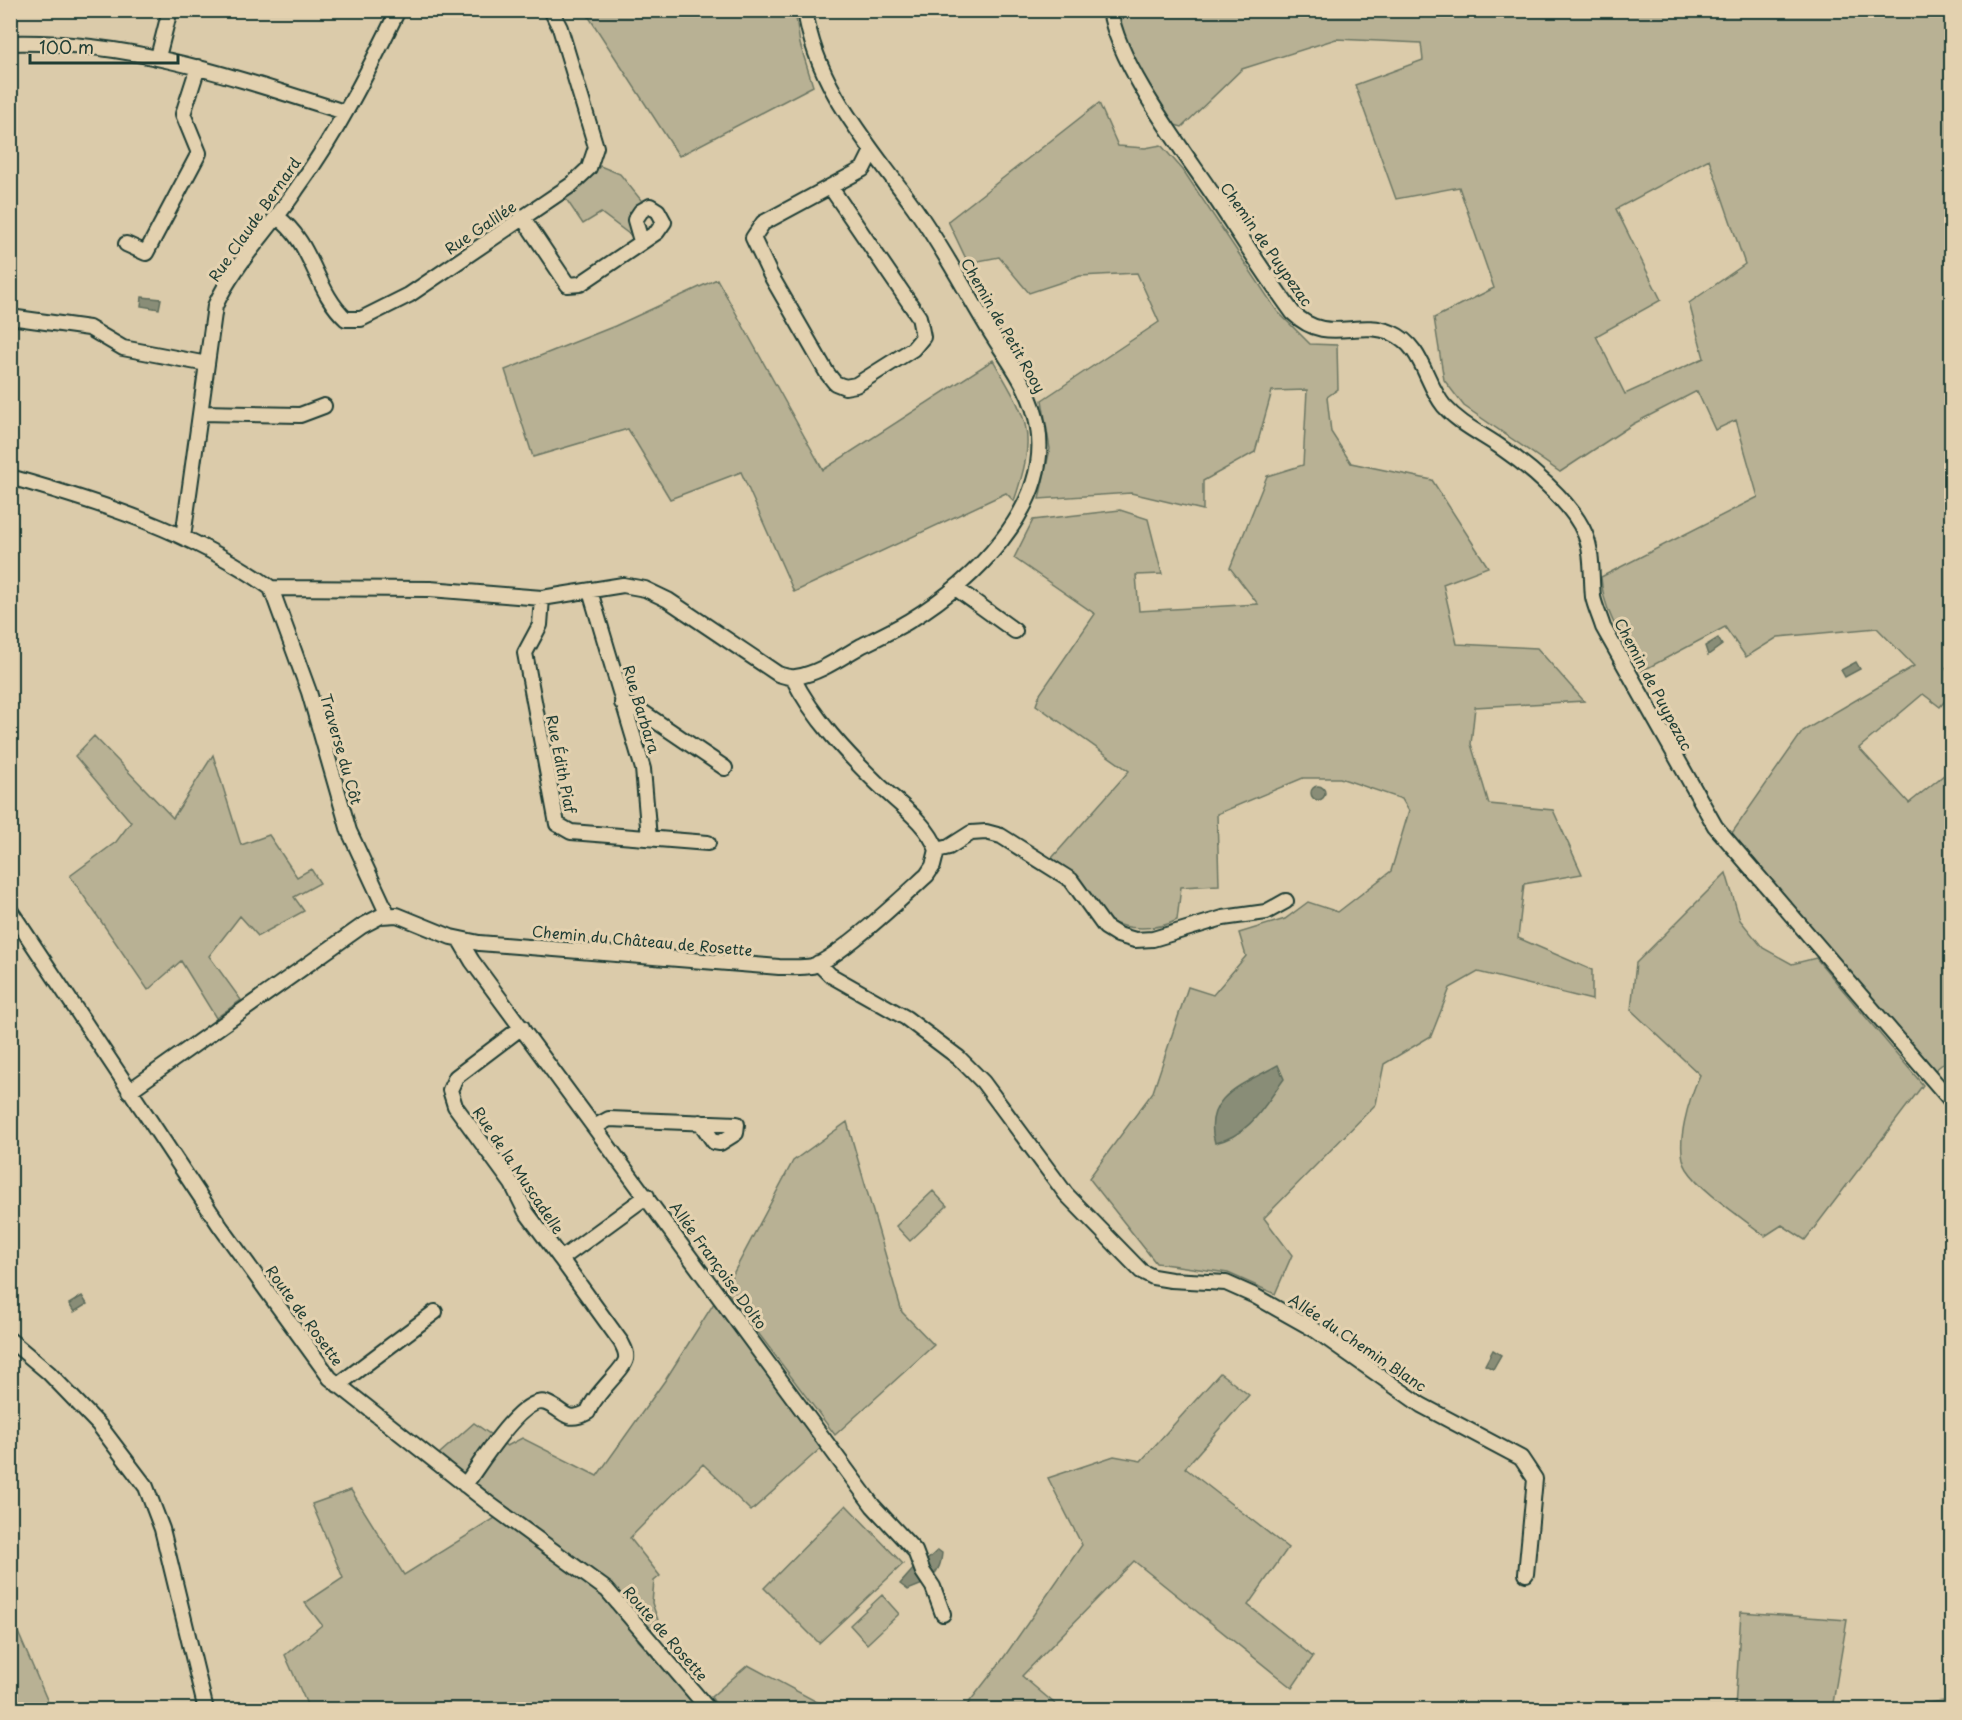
<svg xmlns="http://www.w3.org/2000/svg" width="1962" height="1720" viewBox="0 0 1962 1720" font-family="'Playpen Sans',sans-serif">
  <style>
    .green { fill: #b8b194; stroke: #6c7764; stroke-width: 1.5; fill-rule: evenodd }
    .water { fill: #898d77; stroke: #5f6d5c; stroke-width: 1.5 }
    .lines { fill: none; stroke-linecap: round; stroke-linejoin: round }
    .minor-casing { stroke: #1f3d34; stroke-width: 18 }
    .minor { stroke: #e3d1af; stroke-width: 14 }
    .labels { text-anchor: middle; dominant-baseline: central; stroke-width: 6; stroke-linejoin: round; paint-order: stroke }
    .street-label { font-size: 15px; fill: #1f3d34; stroke: #e3d1af }
  </style>
  <rect width="100%" height="100%" fill="#dbcbaa"/>
  <filter id="ink" filterUnits="userSpaceOnUse"><feTurbulence type="fractalNoise" baseFrequency=".0167" numOctaves="2"/><feDisplacementMap in="SourceGraphic" scale="12" xChannelSelector="R" yChannelSelector="G"/><feConvolveMatrix kernelMatrix="1 2 1 2 8 2 1 2 1" color-interpolation-filters="sRGB"/></filter>
  <g filter="url(#ink)">
    <path class="green" d="M585,11H795L800,44L813,86L679,156Z
      M1115,11H1951L1952,660L1946,668L1951,677V693L1940,707L1923,694L1859,748L1909,803L1944,775L1951,781V1057L1934,1071L1732,833L1803,731L1914,666L1877,628L1778,637L1746,657L1725,627L1642,671C1624,641 1603,613 1601,577L1758,497L1736,420L1715,430L1697,391L1633,424L1560,472L1464,406L1444,380L1434,318L1494,288L1459,187L1396,199L1355,85L1423,60L1421,43L1336,39L1242,69L1182,127L1175,125L1133,59ZM1709,159L1745,264L1689,303L1704,358L1625,394L1596,336L1661,300L1616,209Z
      M1099,103L1118,146L1145,148L1161,145L1183,170L1277,311L1310,344L1337,345L1338,389L1327,397L1331,432L1351,463L1432,480L1488,567L1443,584L1457,644L1537,648L1584,701L1475,707L1471,744L1489,804L1553,810L1582,874L1524,884L1518,938L1592,970V1000L1478,972L1450,988L1431,1036L1384,1064L1376,1104L1264,1218L1292,1255L1275,1294L1228,1273L1156,1263L1089,1178L1153,1092L1188,987L1213,995L1246,956L1239,933L1285,919L1308,902L1338,912L1391,871L1409,811L1402,799L1340,778H1303L1217,814L1219,885L1181,887L1177,920C1166,926 1154,928 1142,928C1095,927 1102,905 1078,877C1071,870 1060,864 1052,858L1129,771L1036,705L1040,694L1095,614L1014,558L1033,520L1120,510L1148,519L1162,574L1136,575L1139,611L1258,604L1230,568L1267,476L1303,465L1307,390L1272,391L1255,452L1203,481V510L1131,493L1039,499L1050,449L1042,400L1159,322L1137,273L1080,276L1029,293L999,257L968,263L948,221Z
      M600,166L620,174L645,205L637,216L633,237L601,213L583,224L564,196L589,179Z
      M717,279L823,470L993,360C1028,421 1038,431 1014,501L1006,493L794,592L741,472L670,499L628,429L533,457L505,370L615,326Z
      M94,736L173,818L213,755L241,845L269,835L297,877L311,869L320,883L294,897L304,911L258,936L240,916L209,956L241,1000L216,1018L181,961L148,990L70,876L116,842L131,822L75,756Z
      M1726,873L1740,920L1763,948L1792,964L1816,958L1923,1085L1805,1240L1782,1225L1765,1236C1744,1219 1701,1191 1687,1169C1673,1147 1690,1096 1700,1075L1631,1010L1636,963Z
      M847,1122L902,1312L934,1345L835,1435L725,1289L793,1161Z
      M933,1191L947,1206L910,1241L896,1226Z
      M714,1303L821,1448L751,1511L703,1464L630,1538L660,1576L654,1581L652,1603L659,1623L638,1640L699,1709H309L285,1655L322,1625L305,1603L343,1578L312,1504L351,1490L404,1575L508,1510L439,1454L474,1423L507,1446L522,1438L597,1476L666,1379Z
      M1220,1373L1249,1395L1185,1468L1288,1548L1248,1605L1313,1657L1292,1688L1134,1561L1022,1676L1061,1709H964L1002,1660L1082,1545L1048,1478L1114,1456L1141,1461Z
      M846,1505L903,1564L819,1643L764,1588Z
      M882,1595L899,1614L867,1644L850,1625Z
      M1741,1612L1847,1620L1832,1709H1735Z
      M10,1616H11L51,1709H11Z
      M748,1665L830,1709H719L711,1697Z
      M1951,1700V1709H1879Z"/>
    <path class="water" d="M142,297L161,299L159,309L141,306Z
      M1718,638L1722,645L1708,655L1705,646Z
      M1856,662L1860,669L1845,677L1841,670Z
      M1311 793a7 7 0 1 1 14 0a7 7 0 1 1-14 0Z
      M1278,1065L1284,1079C1264,1106 1250,1135 1215,1143C1201,1096 1245,1084 1278,1065Z
      M82,1296L87,1304L74,1312L69,1304Z
      M1493,1350L1501,1355L1493,1369L1485,1365Z
      M938,1550L942,1553C941,1564 939,1569 932,1577L924,1563Z
      M916,1566L925,1583L908,1590L900,1584Z"/>
    <g class="lines">
      <g class="minor-casing">
        <path id="minor" d="M1110,10C1119,69 1188,156 1222,208C1245,243 1268,279 1293,313C1327,346 1357,318 1392,333C1423,346 1425,383 1444,406C1460,424 1480,433 1499,446C1527,465 1572,502 1585,534C1593,553 1591,576 1593,597C1595,607 1600,617 1603,627L1715,826L1952,1102
          M10,43C128,40 234,77 344,112
          M158,57L170,10
          M831,188L919,317L923,337L913,349L856,385L845,387L835,383L827,373L770,274L753,238L763,223L863,169L871,153
          M277,217C313,242 315,291 346,319H361L409,295L571,185L589,168L596,147L560,28L551,10
          M523,218L568,285L580,284L657,232L664,222L658,211L650,206L641,211L635,220L641,241
          M126,244L146,253L199,153L183,114L198,67
          M10,317L89,328L123,348L207,364
          M201,413L300,415L324,406
          M10,477C102,503 193,532 271,588
          M183,537L215,306C234,264 270,229 296,190C336,135 368,72 398,10
          M271,588L430,589L542,598L623,585L645,589L668,600L778,674C784,676 790,678 796,677C820,673 840,658 861,646C877,638 894,630 909,621C971,583 1051,508 1038,428C1033,389 1004,356 985,323C961,283 939,241 911,203C868,143 816,87 805,10
          M271,588L309,692L349,831L388,915
          M957,589L1015,631
          M590,591L643,769L649,838
          M542,598L540,625L525,653L557,824L571,832L708,843
          M622,703L641,711L725,768
          M937,850L949,847L971,833L986,832L1001,836L1071,880L1105,927L1118,935L1135,940L1153,939L1223,918L1266,912L1286,901
          M10,910L220,1226L330,1378L492,1506L607,1590L709,1710
          M459,939L472,961L873,1506L915,1551L923,1572L933,1587L943,1614
          M818,963L830,975L906,1018L959,1058L983,1082L1066,1194L1141,1271L1153,1277L1171,1280L1226,1283L1253,1295L1315,1330L1421,1405L1521,1458L1535,1479L1526,1574
          M522,1027L456,1077L450,1090L455,1106L512,1184L526,1212L561,1259L647,1196
          M129,1091L362,926L381,916L397,915L451,937L479,943L779,967C790,967 802,968 812,966C838,959 905,895 927,875L933,866L937,850C928,824 899,804 879,785C847,754 813,718 793,678
          M596,1126L609,1119L737,1124L736,1133L720,1143L714,1142L700,1122
          M10,1340L49,1373L99,1425L146,1487L162,1529L206,1710
          M338,1385L435,1312
          M465,1485C479,1466 522,1394 546,1403C566,1411 565,1424 588,1412C594,1394 624,1370 626,1359C627,1352 624,1348 621,1342L561,1259"/>
      </g>
      <use href="#minor" class="minor"/>
    </g>
  </g>
  <g class="labels">
    <g class="street-label">
      <text transform="translate(254 219) rotate(-55)">Rue Claude Bernard</text>
      <text transform="translate(480 227) rotate(-34)">Rue Galilée</text>
      <text transform="translate(1267 244) rotate(55)">Chemin de Puypezac</text>
      <text transform="translate(1004 325) rotate(60)">Chemin de Petit Rooy</text>
      <text transform="translate(1654 684) rotate(62)">Chemin de Puypezac</text>
      <text transform="translate(642 709) rotate(73)">Rue Barbara</text>
      <text transform="translate(342 749) rotate(74)">Traverse du Côt</text>
      <text transform="translate(562 764) rotate(79)">Rue Édith Piaf</text>
      <text transform="translate(642 940) rotate(5)">Chemin du Château de Rosette</text>
      <text transform="translate(519 1170) rotate(56)">Rue de la Muscadelle</text>
      <text transform="translate(719 1265) rotate(54)">Allée Françoise Dolto</text>
      <text transform="translate(305 1315) rotate(54)">Route de Rosette</text>
      <text transform="translate(1358 1342) rotate(34)">Allée du Chemin Blanc</text>
      <text transform="translate(666 1633) rotate(49)">Route de Rosette</text>
    </g>
  </g>
  <rect width="1962" height="1720" fill="none" stroke="#e3d1af" stroke-width="36"/>
  <rect x="18" y="18" width="1926" height="1684" fill="none" stroke="#1f3d34" stroke-width="2" filter="url(#ink)"/>
  <path d="M30 54v9h148v-9" fill="none" stroke="#1f3d34" stroke-width="3"/>
  <text x="39" y="54" font-size="18" fill="#1f3d34" stroke="#e3d1af" stroke-width="4.5" paint-order="stroke">100 m</text>
</svg>
